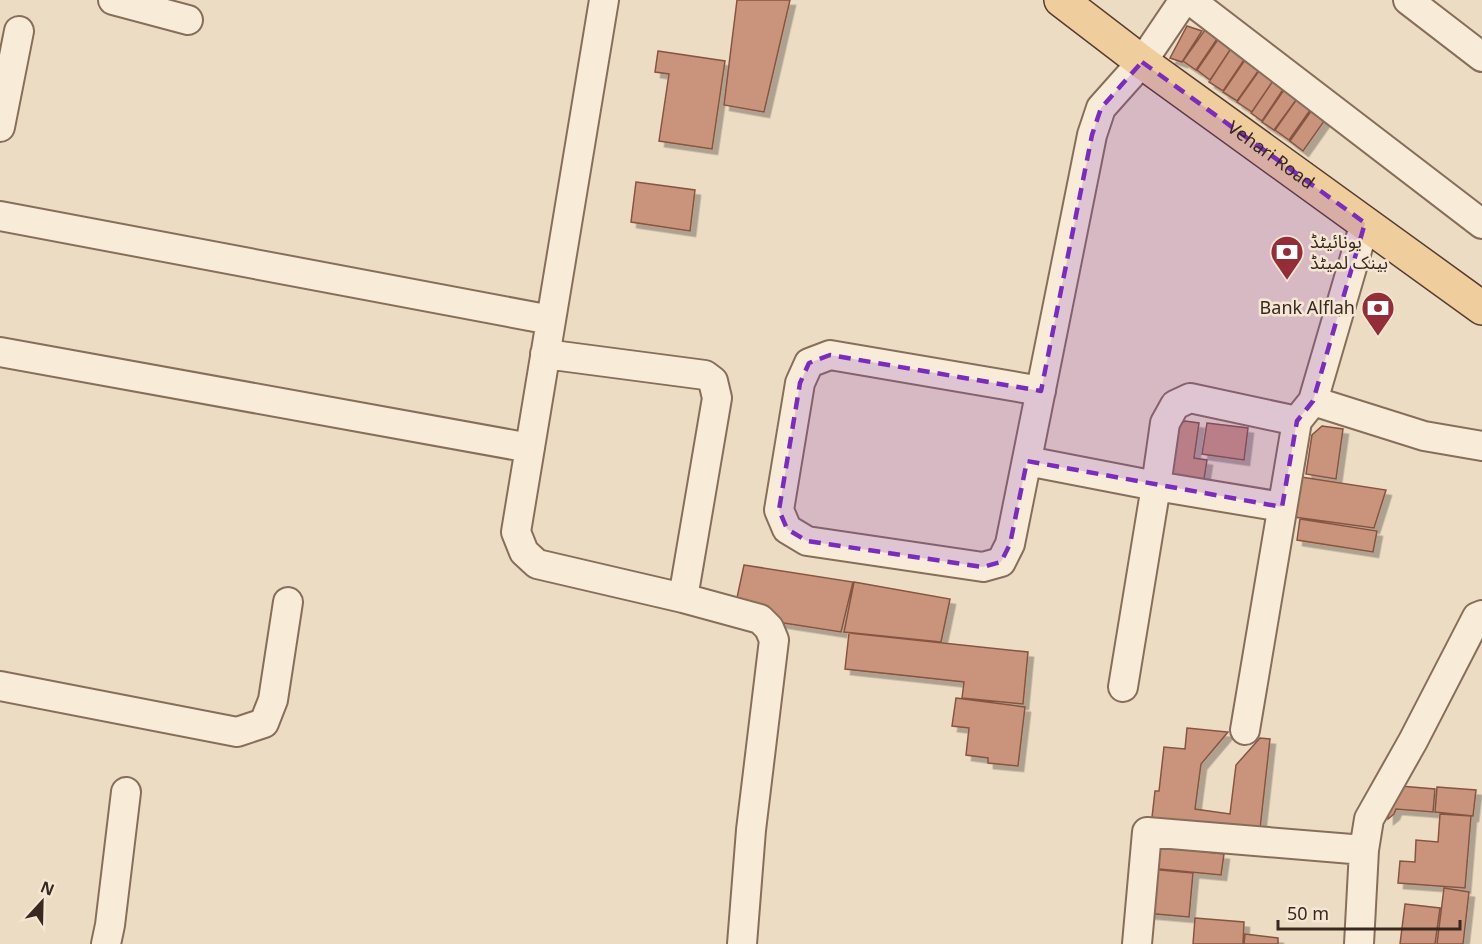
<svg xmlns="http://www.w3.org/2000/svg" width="1482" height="944" viewBox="0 0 1482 944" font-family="Georgia,'Noto Sans Arabic',serif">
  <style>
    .building { fill: #ca937b; stroke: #865542; stroke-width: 1.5; filter: url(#shadow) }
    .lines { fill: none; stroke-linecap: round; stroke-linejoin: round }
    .street-casing { stroke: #876e5b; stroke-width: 32 }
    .primary-casing { stroke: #553d2f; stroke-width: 36 }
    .street { stroke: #f8ebd8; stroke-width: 28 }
    .primary { stroke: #efcd9d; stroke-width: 33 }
    .marked { fill: #7b2cbf; fill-opacity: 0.2; stroke: #7b2cbf; stroke-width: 4.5; stroke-dasharray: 12 8; stroke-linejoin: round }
    .labels { text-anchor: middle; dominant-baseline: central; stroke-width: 5; stroke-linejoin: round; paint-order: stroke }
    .street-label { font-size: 18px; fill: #38281f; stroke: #f5e7d4 }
    .poi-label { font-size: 18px; fill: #38281f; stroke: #f5e7d4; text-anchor: start }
  </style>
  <defs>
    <filter id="shadow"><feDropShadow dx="5.5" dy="5.5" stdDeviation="0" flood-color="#0004"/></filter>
  </defs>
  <rect width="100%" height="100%" fill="#eddcc4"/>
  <path class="building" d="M737,0H790L764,112L724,105Z
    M1187,26L1202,31L1182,62L1170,58Z
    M1205,30L1217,39L1196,70L1183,61Z
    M1219,38L1232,47L1210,80L1197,70Z
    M1232,47L1246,57L1223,91L1209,82Z
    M658,51L725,61L712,149L659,141L669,74L655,72Z
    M1247,57L1261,67L1237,101L1223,92Z
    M1261,68L1275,78L1252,112L1237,102Z
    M1275,78L1286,85L1262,121L1251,113Z
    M1286,87L1299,96L1274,130L1262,122Z
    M1299,96L1313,106L1289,140L1275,130Z
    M1314,107L1327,117L1303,151L1290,141Z
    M636,182L695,190L690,231L631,222Z
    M1185,421L1199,423L1194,458L1207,460L1202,492L1166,477L1173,428Z
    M1207,423L1248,428L1244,460L1202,454Z
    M1322,426L1343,429L1336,479L1306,474L1312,435Z
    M1301,477L1386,490L1374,528L1294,517Z
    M1300,519L1377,531L1373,552L1297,540Z
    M744,565L853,582L841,632L771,621L735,607Z
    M854,582L950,599L941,642L844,632Z
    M849,633L1028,652L1023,704L962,698L964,682L845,669Z
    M956,698L1025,707L1018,766L988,763V758L966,755L969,728L952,726Z
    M1187,728L1228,732L1201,764L1195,809L1230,814L1236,765L1260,738L1270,739L1259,838L1151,826L1155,791H1159L1164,747L1185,749Z
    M1400,786L1435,789L1433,812L1396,809L1394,814L1388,819V805Z
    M1437,787L1476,790L1473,816L1435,812Z
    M1440,814L1471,816L1465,888L1398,883L1400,861L1415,862L1416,840L1438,842Z
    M1151,846L1224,854L1221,875L1149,868Z
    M1149,869L1193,873L1189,917L1145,913Z
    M1444,888L1469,892L1463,944H1437Z
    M1405,904L1440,908L1435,944H1400Z
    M1195,918L1244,922L1243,944H1193Z
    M1245,934L1278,938V944H1244Z"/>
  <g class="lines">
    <g class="street-casing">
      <path id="street" d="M113,0L188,20
        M604,0L516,532L524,552L537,564L683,598L760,619L769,628L774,640L751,830L742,944
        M1190,0L1482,224
        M1408,0L1482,57
        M0,127L19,31
        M0,216L551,320
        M0,352L530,448
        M545,354L705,375L713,381L717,398L683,598
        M1041,391L830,355L809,363L800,383L779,510L787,529L807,541L983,567L1001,562L1010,544L1092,135L1101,108L1142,62L1184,0
        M1313,401L1424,436L1482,446
        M1027,461L1156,486L1282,507
        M0,686L237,732L264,723L273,700L288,602
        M1123,687L1156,486L1165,423L1175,405L1190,398L1297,421
        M1245,730L1297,421L1313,401L1365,223
        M106,944L110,925L126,792
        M1137,944L1147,832L1364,850
        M1359,944L1364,850L1369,819L1413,741L1477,617L1482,615"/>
    </g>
    <g class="primary-casing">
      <g id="primary">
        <path id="s1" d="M1061,0L1142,62L1482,308"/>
      </g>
    </g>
    <use href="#street" class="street"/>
    <use href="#primary" class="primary"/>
  </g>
  <path class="marked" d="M1142,62L1365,223L1313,401L1297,421L1282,507L1027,461L1010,544L1001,562L983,567L807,541L787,529L779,510L800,383L809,363L830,355L1041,391L1092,135L1101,108Z"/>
  <defs>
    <g id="bank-pin" transform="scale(1.725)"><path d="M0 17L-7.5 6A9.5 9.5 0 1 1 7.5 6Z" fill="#952d39" stroke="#f5e7d4"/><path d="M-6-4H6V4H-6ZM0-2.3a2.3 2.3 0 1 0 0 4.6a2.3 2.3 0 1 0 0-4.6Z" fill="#fff"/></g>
  </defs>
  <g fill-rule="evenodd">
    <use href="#bank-pin" x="1287" y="252"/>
    <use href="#bank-pin" x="1378" y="308"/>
  </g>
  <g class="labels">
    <g class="street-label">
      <text stroke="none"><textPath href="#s1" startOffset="261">Vehari Road</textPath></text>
    </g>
    <g class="poi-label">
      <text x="1310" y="242">یونائیٹڈ<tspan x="1310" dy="21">بینک لمیٹڈ</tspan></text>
      <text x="1355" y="308" text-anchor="end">Bank Alflah</text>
    </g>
  </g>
  <g transform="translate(42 902) rotate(22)" stroke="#f5e7d4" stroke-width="4.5" paint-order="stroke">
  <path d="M0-4.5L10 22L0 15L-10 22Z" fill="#38281f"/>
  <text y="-9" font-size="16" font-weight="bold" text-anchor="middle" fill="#38281f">N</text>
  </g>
  <path d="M1278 920v9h182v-9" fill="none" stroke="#38281f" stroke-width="3"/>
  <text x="1287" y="920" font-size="18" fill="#38281f" stroke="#f5e7d4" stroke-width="4.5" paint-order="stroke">50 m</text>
</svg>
